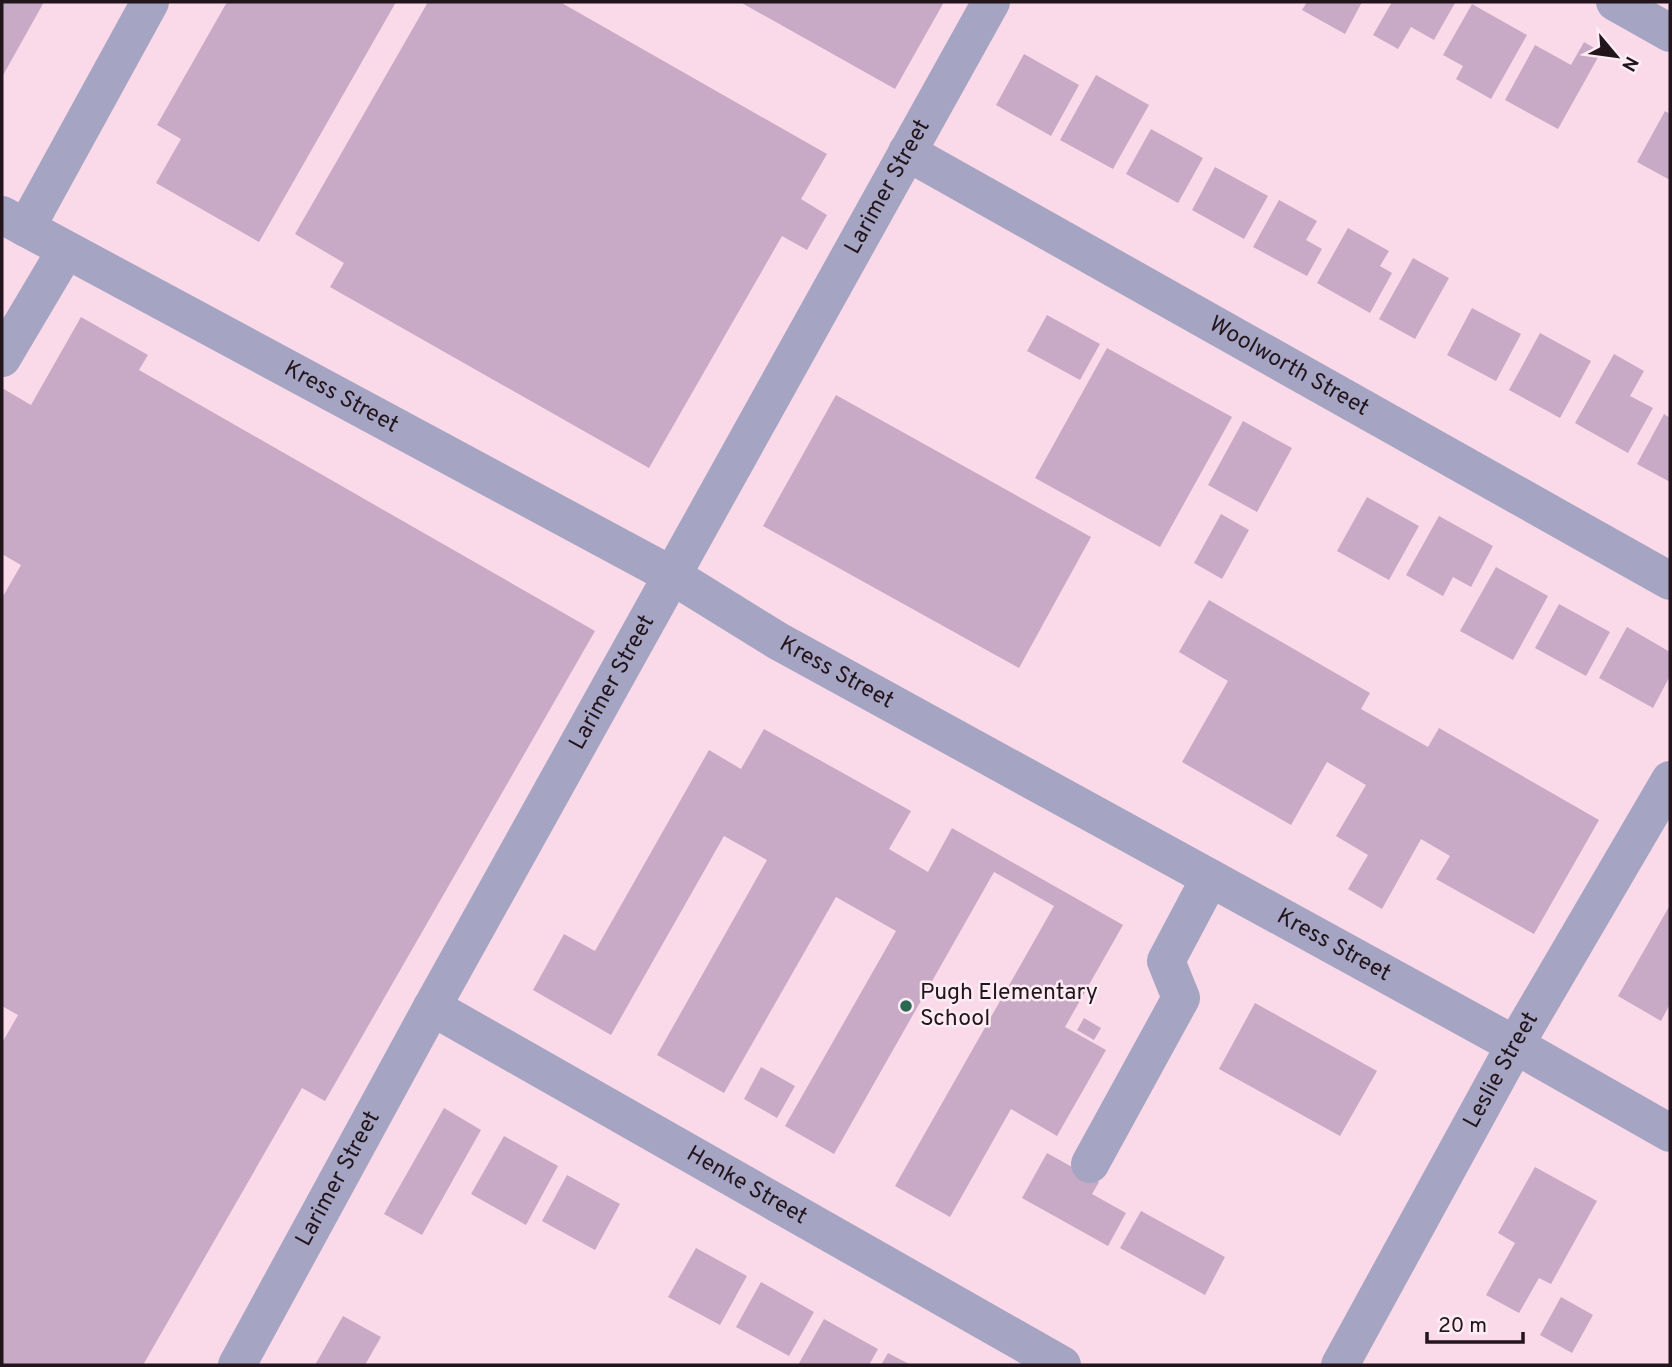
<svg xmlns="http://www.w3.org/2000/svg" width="1672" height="1367" viewBox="0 0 1672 1367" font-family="Overpass,sans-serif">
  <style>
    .building { fill: #c8aac6 }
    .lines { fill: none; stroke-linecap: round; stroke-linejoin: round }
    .minor { stroke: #a6a4c3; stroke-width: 38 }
    .poi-dot { fill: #2b6854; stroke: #fdecf3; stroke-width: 2.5 }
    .labels { text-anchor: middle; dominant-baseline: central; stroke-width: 5; stroke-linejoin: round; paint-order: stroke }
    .street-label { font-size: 23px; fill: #23151c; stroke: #fdecf3 }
    .poi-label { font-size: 23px; fill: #23151c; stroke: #fdecf3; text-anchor: start }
  </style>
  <rect width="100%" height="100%" fill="#fadae8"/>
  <path class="building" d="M2,2H44L2,77Z
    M227,2H396L259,242L156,183L181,139L157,125Z
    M428,2H560L827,154L801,199L827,215L807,250L782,236L649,468L330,287L344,263L295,234Z
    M740,2H944L895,89Z
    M1307,2H1362L1345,34L1302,10Z
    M1392,2H1452L1455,3L1434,40L1411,27L1398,49L1373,35Z
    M1472,4L1527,35L1491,99L1456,79L1463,66L1443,55Z
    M1584,42L1601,52L1558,129L1505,100L1535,45L1571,65Z
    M1024,54L1079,85L1051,136L996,105Z
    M1096,75L1149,105L1113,169L1060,140Z
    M1665,111L1670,114V180L1637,162Z
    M1151,129L1203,158L1178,203L1126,174Z
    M1215,167L1268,196L1244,239L1192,210Z
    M1279,200L1317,221L1306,240L1322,249L1307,276L1253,247Z
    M1348,228L1389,251L1380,266L1392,273L1370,313L1317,283Z
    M1413,258L1449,278L1415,339L1379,319Z
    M1472,308L1521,334L1496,381L1447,355Z
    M1047,315L1100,344L1080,380L1027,351Z
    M81,317L148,355L139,370L595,631L325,1101L302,1088L143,1365H2V1043L18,1015L2,1006V598L21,565L2,554V388L31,405Z
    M1540,333L1591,361L1560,418L1509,390Z
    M1107,348L1232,417L1160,547L1035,478Z
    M1614,354L1644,371L1630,396L1653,408L1628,453L1575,423Z
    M836,395L1091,537L1019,668L763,526Z
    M1664,414L1670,418V482L1637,464Z
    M1243,421L1292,448L1257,512L1208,485Z
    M1367,497L1419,526L1389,580L1337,551Z
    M1221,514L1249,530L1222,579L1194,563Z
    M1439,516L1493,546L1471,587L1453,577L1443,596L1406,575Z
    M1496,567L1548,596L1513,660L1460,631Z
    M1209,600L1370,693L1361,709L1428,747L1439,728L1599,820L1534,934L1436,879L1450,856L1421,839L1382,909L1348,889L1368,855L1336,836L1366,785L1327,762L1291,825L1182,762L1228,681L1179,652Z
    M1559,604L1610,632L1586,676L1535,648Z
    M1627,627L1670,652V676L1653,708L1599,678Z
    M764,729L911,811L889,849L928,872L952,828L1123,925L1065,1027L1106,1050L1057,1136L1011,1109L950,1217L895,1186L1054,906L994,872L834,1154L785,1126L896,931L836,897L724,1093L657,1055L767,860L724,836L611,1035L533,990L564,934L595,951L709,750L741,769Z
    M1670,905V1004L1661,1021L1618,996Z
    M1255,1003L1377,1071L1340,1136L1219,1069Z
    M1084,1018L1101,1028L1094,1040L1077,1030Z
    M761,1067L795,1086L777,1118L744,1099Z
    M444,1108L481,1130L422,1235L384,1214Z
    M504,1136L558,1166L526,1225L471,1194Z
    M1047,1153L1099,1182L1092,1194L1126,1213L1108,1246L1022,1198Z
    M1535,1167L1597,1201L1551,1284L1539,1278L1519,1313L1486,1295L1515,1243L1498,1233Z
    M567,1175L620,1204L595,1250L542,1221Z
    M1141,1211L1225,1257L1205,1295L1120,1248Z
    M696,1248L747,1276L720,1325L668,1297Z
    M761,1282L814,1312L789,1356L736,1327Z
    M1561,1297L1593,1315L1572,1353L1540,1335Z
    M343,1316L381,1337L365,1365H315Z
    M824,1319L878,1349L869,1365H798Z
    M888,1353L911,1365H881Z"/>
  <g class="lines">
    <g class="minor">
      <path d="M1615,2L1670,33"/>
      <path id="s1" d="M907,152L1670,581"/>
      <path id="s2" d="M2,215L673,576L778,641L1515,1045L1670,1133"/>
      <path d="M26,228L150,2"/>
      <path d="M2,358L66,250"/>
      <path id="s3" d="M432,1007L1062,1365"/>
      <path d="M1090,1164L1181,998L1166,961L1210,878"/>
      <path id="s4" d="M237,1365L432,1007L991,2"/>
      <path id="s5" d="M1340,1365L1515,1045L1670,780"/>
    </g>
  </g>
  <circle class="poi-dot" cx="906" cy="1006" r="7"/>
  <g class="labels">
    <g class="street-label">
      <text stroke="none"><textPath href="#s4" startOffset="1346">Larimer Street</textPath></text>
      <text stroke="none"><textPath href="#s1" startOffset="438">Woolworth Street</textPath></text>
      <text stroke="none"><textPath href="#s2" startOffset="385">Kress Street</textPath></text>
      <text stroke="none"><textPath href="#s2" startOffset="952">Kress Street</textPath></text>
      <text stroke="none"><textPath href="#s4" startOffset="779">Larimer Street</textPath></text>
      <text stroke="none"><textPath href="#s2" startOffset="1519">Kress Street</textPath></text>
      <text stroke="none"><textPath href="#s5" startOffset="336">Leslie Street</textPath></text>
      <text stroke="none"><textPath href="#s4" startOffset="212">Larimer Street</textPath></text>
      <text stroke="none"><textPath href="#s3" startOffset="362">Henke Street</textPath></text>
    </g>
    <g class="poi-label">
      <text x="920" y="993">Pugh Elementary<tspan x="920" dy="26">School</tspan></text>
    </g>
  </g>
  <rect width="1672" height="1367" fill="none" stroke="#23151c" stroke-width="7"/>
  <g transform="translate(1616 56) rotate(119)" stroke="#fdecf3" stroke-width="5" paint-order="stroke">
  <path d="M0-5L12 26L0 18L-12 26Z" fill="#23151c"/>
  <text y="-10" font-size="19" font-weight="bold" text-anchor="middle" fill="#23151c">N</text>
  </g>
  <path d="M1427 1332v10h96v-10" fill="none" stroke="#23151c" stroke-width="3.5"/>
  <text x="1438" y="1332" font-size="21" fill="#23151c" stroke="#fdecf3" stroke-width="5" paint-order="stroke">20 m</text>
</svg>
